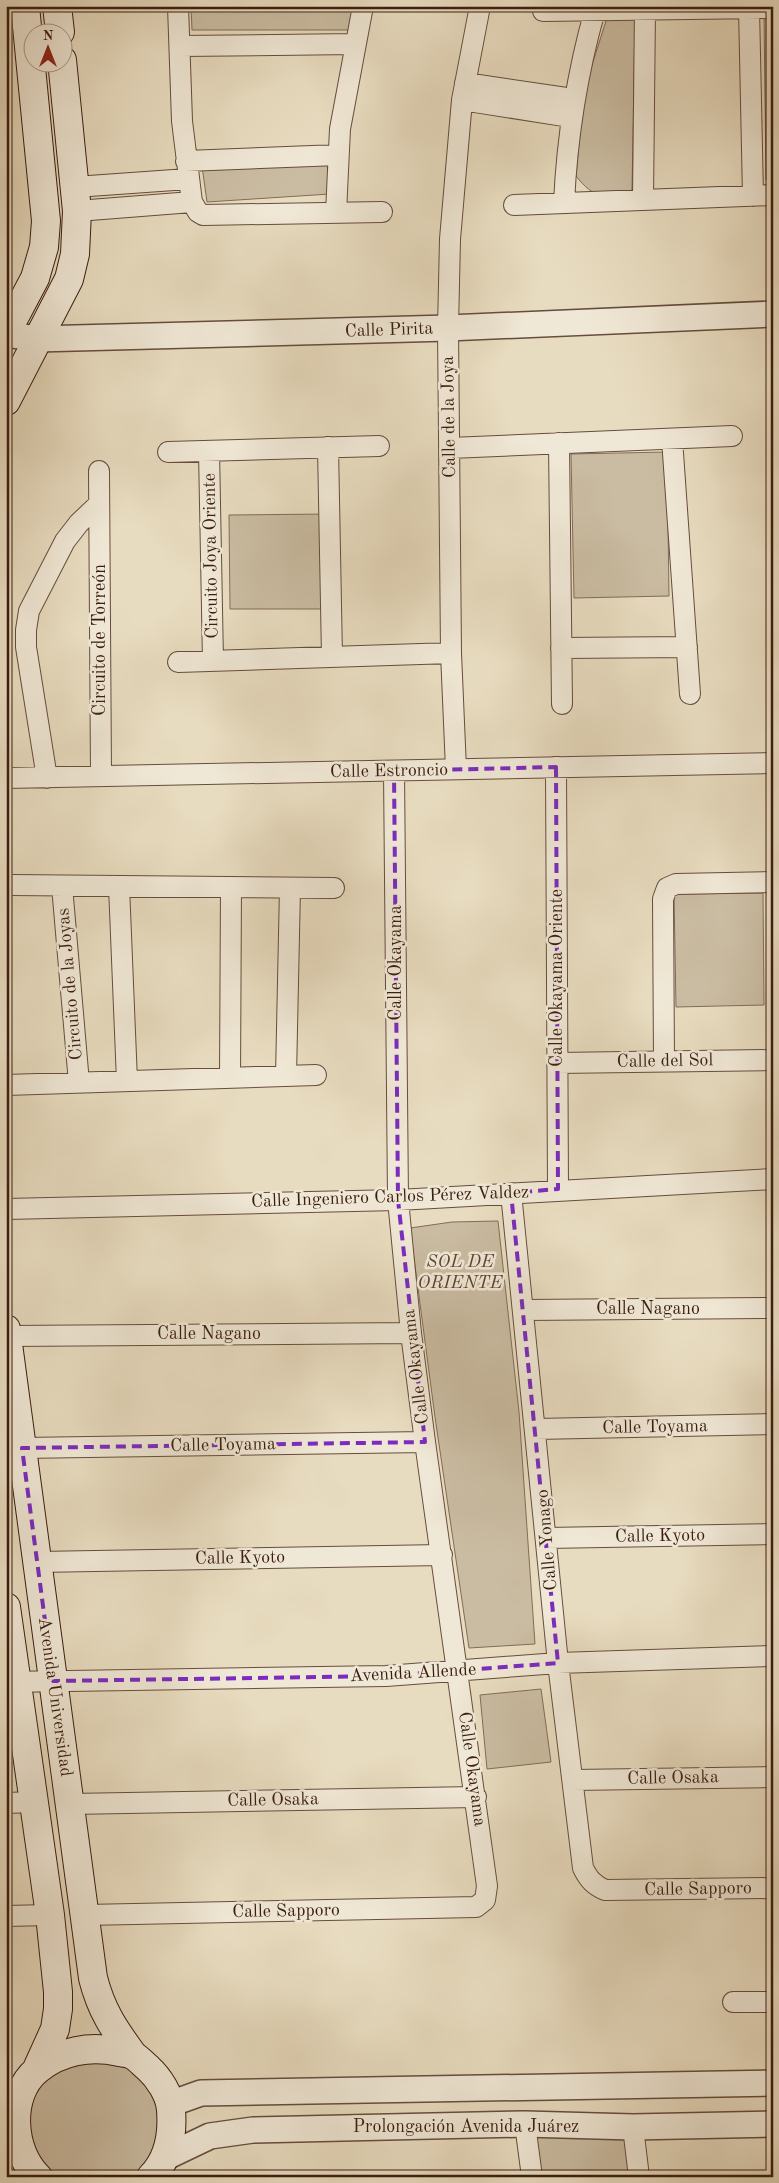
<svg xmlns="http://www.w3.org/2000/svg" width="779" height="2183" viewBox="0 0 779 2183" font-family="'Old Standard TT',serif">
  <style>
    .green { fill: #cabca2; stroke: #826c59 }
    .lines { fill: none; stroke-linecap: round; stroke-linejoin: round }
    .minor-casing { stroke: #664d3c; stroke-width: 22 }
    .tertiary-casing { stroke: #664d3c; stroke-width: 28 }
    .secondary-casing { stroke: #3a1d10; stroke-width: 30 }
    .minor { stroke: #f0e8d6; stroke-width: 20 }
    .tertiary { stroke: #f0e8d6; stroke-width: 25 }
    .secondary { stroke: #f0e8d6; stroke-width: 28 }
    .marked { fill: none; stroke: #7b2cbf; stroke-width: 4; stroke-dasharray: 10 6; stroke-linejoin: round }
    .labels { text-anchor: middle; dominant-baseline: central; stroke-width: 5; stroke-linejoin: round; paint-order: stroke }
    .street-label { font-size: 18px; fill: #3a1d10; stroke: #f0e8d6 }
    .park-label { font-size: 18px; font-style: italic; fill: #5e4534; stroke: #f0e8d6 }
  </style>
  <rect width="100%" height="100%" fill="#e8dcc0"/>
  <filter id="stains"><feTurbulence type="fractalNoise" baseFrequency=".004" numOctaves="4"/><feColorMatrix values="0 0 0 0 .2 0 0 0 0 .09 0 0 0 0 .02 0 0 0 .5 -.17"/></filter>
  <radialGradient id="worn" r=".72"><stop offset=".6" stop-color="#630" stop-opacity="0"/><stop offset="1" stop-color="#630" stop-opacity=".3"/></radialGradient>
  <path class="green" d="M191,6H352L351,30H192Z
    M764,16H773V180H766Z
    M607,18L635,19L632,190C606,199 594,199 576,176L584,90Z
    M327,164L330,194L207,202L202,166Z
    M667,452L669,596L574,598L571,454Z
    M331,514L332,609H230L229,515Z
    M763,893L764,1005L676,1007L674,894Z
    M498,1221L519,1412L535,1644L469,1648L435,1417L410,1228L452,1222Z
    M541,1689L551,1762L487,1769L480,1695Z
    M95,2055L137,2070L162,2107L158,2152L138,2177H49L28,2150L26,2104L52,2068Z
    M531,2130L629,2137L633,2177H537Z"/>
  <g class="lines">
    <g class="minor-casing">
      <path id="minor" d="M178,6L182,121L192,202L198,212L203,215L382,212
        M749,8L753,196
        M543,11L773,8
        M180,46L355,44
        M465,83L573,99
        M462,100L570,117
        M186,161L338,155
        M75,187L188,179
        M643,200L645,9
        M564,203C567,137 577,74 595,10
        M514,205L773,195
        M77,211L192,202
        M336,213L340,129L363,6
        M672,439L690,694
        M559,443L562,704
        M328,447L332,657
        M450,448L732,436
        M209,451L213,661
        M168,452L379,446
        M99,471L101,776
        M561,648L687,647
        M178,662L451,653
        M556,767L558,1189
        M456,769L451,653L448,328L450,239L462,100L480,6
        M6,778L773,763
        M47,778L26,647V630L29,611L65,541L79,523L99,504
        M11,885L334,888
        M62,886L79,1083
        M119,886L127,1081
        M664,1061L663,899L667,888L676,884L773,882
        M557,1063L773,1060
        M286,1076L290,888
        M230,1078L231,887
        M6,1085L316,1075
        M511,1193L558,1663L583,1868C589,1880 594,1885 605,1890L773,1888
        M6,1209L398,1200L773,1179
        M524,1310L773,1308
        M7,1336L411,1333
        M536,1429L773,1424
        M22,1448L425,1442
        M546,1538L773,1534
        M37,1562L442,1555
        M6,1682L386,1676L558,1663L773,1656
        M573,1780L773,1777
        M6,1803L34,1802
        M70,1804L476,1797
        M85,1915L476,1907L485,1900L487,1886L425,1442L411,1333L398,1200L394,771
        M6,1916L50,1915
        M733,2002H773
        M525,2124L532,2177
        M633,2127L639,2177"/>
    </g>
    <g class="tertiary-casing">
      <path id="tertiary" d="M6,334L37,339L448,328L773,314
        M170,2104L201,2093L773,2083
        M164,2158L210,2136L253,2130L525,2124L633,2127L773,2124"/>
    </g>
    <g class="secondary-casing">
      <path id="secondary" d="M57,6L60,32
        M6,333L35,278L44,247L46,221L25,6
        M6,401L69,279L75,254L77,211L62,60
        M6,1329L93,1978C101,2010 114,2029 133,2055
        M6,1607L50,1915L58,1992V2009L55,2029L36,2071
        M38,2177C11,2151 7,2095 37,2070C59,2051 91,2045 119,2052C124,2053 130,2053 134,2056C139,2059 143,2064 148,2068C159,2078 170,2095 171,2110C173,2135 169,2159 151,2177"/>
    </g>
    <use href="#minor" class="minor"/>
    <use href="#tertiary" class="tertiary"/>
    <use href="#secondary" class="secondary"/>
  </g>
  <path class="marked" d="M556,767L558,1189L511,1193L558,1663L386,1676L53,1681L22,1448L425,1442L398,1200L394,771Z"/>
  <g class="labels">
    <g class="street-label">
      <text transform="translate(389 330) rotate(-2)">Calle Pirita</text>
      <text transform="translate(449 417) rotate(-91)">Calle de la Joya</text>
      <text transform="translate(211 556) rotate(-91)">Circuito Joya Oriente</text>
      <text transform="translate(100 640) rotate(-90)">Circuito de Torreón</text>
      <text transform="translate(389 771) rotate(-1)">Calle Estroncio</text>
      <text transform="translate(396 963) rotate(-90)">Calle Okayama</text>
      <text transform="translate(557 978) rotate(-90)">Calle Okayama Oriente</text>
      <text transform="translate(70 984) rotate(-95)">Circuito de la Joyas</text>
      <text transform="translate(665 1061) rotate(-1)">Calle del Sol</text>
      <text transform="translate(390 1197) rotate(-2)">Calle Ingeniero Carlos Pérez Valdez</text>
      <text x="648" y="1309">Calle Nagano</text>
      <text x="209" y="1334">Calle Nagano</text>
      <text transform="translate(416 1367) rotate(-97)">Calle Okayama</text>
      <text transform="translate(655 1427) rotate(-1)">Calle Toyama</text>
      <text transform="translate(223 1445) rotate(-1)">Calle Toyama</text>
      <text transform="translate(660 1536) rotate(-1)">Calle Kyoto</text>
      <text transform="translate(547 1540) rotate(-95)">Calle Yonago</text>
      <text transform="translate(240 1558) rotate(-1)">Calle Kyoto</text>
      <text transform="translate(413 1673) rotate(-3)">Avenida Allende</text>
      <text transform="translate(55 1697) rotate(82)">Avenida Universidad</text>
      <text transform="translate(472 1769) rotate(82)">Calle Okayama</text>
      <text transform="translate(673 1778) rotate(-1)">Calle Osaka</text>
      <text transform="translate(273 1800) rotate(-1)">Calle Osaka</text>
      <text transform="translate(698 1889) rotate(-1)">Calle Sapporo</text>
      <text transform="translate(286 1911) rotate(-1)">Calle Sapporo</text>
      <text x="466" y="2127">Prolongación Avenida Juárez</text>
    </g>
    <g class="park-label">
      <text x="460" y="1262">SOL DE<tspan x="460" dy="21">ORIENTE</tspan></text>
    </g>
  </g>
  <rect width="779" height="2183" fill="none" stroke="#e8dcc0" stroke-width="25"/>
  <rect x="8" y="8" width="764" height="2168" fill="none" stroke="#3a1d10" stroke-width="2.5"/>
  <rect x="12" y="12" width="754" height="2158" fill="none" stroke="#3a1d10"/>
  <g transform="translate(48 48)"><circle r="24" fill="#f0e8d6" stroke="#a79787"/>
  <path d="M0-4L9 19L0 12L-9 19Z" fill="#8f2418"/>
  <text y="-8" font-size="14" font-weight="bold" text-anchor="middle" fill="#3a1d10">N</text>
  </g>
  <rect width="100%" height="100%" filter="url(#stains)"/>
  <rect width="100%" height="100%" fill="url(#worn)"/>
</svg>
